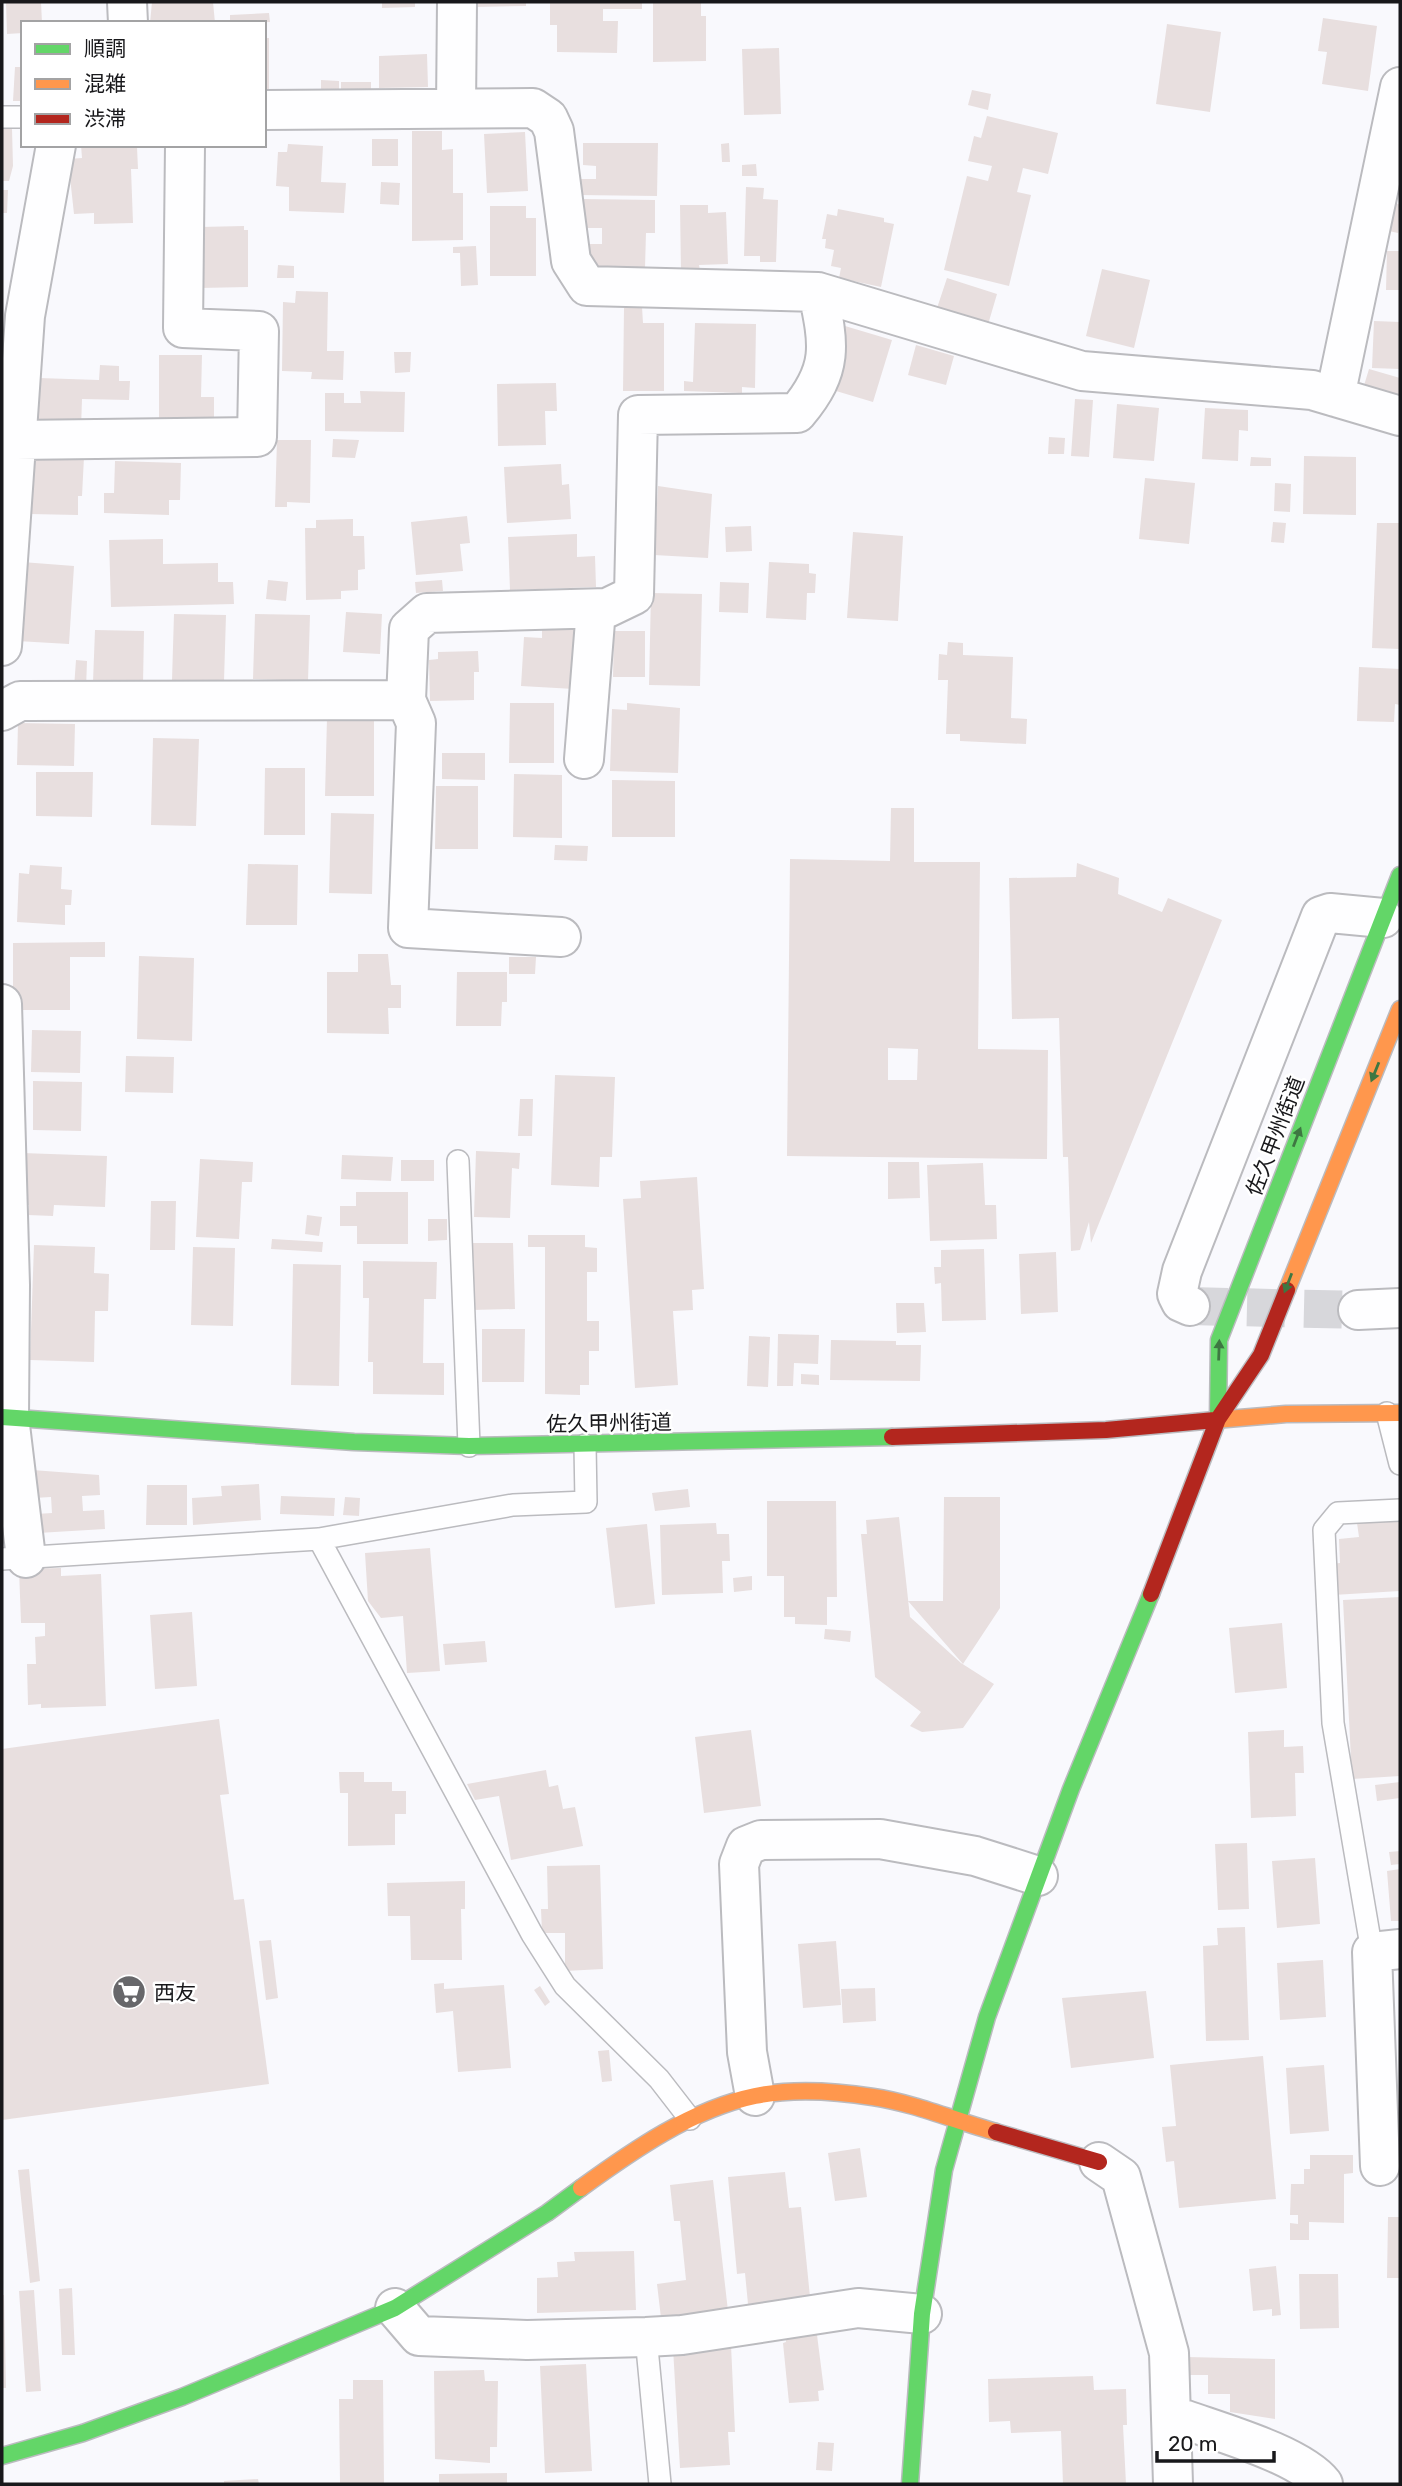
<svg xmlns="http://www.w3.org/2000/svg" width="1402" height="2486" viewBox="0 0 1402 2486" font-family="Rubik,'Noto Sans JP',sans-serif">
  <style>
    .building { fill: #e8dfdf; fill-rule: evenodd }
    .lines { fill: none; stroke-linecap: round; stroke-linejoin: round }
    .street-tunnel { stroke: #d7d7db; stroke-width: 38; stroke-dasharray: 38 19; stroke-linecap: butt }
    .lane-casing { stroke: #bbbbbf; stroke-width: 24 }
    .street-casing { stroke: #bbbbbf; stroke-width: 42 }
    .fast-casing { stroke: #bbbbbf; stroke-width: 19 }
    .slow-casing { stroke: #bbbbbf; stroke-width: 19 }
    .jam-casing { stroke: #bbbbbf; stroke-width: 19 }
    .lane { stroke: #fefeff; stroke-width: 21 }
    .street { stroke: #fefeff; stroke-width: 38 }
    .fast { stroke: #63d668; stroke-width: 16 }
    .slow { stroke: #ff974d; stroke-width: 16 }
    .jam { stroke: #b3261e; stroke-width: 16 }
    .oneway { fill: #3e7742 }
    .labels { text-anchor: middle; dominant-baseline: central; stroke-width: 5; stroke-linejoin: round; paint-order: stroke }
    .street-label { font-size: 21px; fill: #18181b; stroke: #fff }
    .poi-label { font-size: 21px; fill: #18181b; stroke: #fff; text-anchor: start }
  </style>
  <rect width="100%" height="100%" fill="#f9f9fd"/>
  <path class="building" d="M6,2H41L42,23H23V33L7,34Z
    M152,2H213L215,23H150Z
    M382,2H415V7L382,8Z
    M475,2H526V6L475,7Z
    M550,2H642V9H603V21H618L617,53L557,52V25H550Z
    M653,2H701V16H706V61L653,62Z
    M269,13L270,22L230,23V15Z
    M1323,18L1377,26L1368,91L1322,84L1327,52L1318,51Z
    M1167,24L1221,32L1210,112L1156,104Z
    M264,38H269V91H264Z
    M779,48L781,114L744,115L742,49Z
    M427,54L428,87L379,88V56Z
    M15,67H23V101H13Z
    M321,80L339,81V96L321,95Z
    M341,82H371V93L341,94Z
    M972,90L991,94L988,110L968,105Z
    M987,116L1058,133L1048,174L1023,168L1017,192L1031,195L1009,286L944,270L967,176L988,181L992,166L968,161L974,136L981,138Z
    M2,129H12L13,166L9,181H2Z
    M412,131H442V150L453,149V193H463V240L412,241Z
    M525,132L528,191L487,193L484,134Z
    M372,139H398V166H372Z
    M583,143H658L657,196L579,195V179H596V166L583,165Z
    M729,143L730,162H722L721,144Z
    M288,144L323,146L321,182L346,183L344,213L289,211V187L276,186L278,152H287Z
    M81,145L137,147L138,169H131L133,223L94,224V213L74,214L68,159L82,158Z
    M756,164L757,176H742V165Z
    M381,182L400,183L399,205L380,204Z
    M746,187L764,188L763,199L778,200L776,262H760V256H744Z
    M2,190H8L7,213H2Z
    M582,199L655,200V233H646L645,268H590V244H602V228H581Z
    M1396,203L1400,205L1398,233L1389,231Z
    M680,205H708V213L726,212L728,264L699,265L700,271L681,272Z
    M490,206H526V218H536V276H490Z
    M838,209L884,218V222L894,224L881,287L839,278L841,268L831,266L834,250L825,248L826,239H822L827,214L837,216Z
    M244,226V230H248V287L200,288V227Z
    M476,246L478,285L461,286L460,253H453V247Z
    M1387,251H1400V290H1386Z
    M278,265L294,266V278H277Z
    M1102,269L1150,280L1134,348L1086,336Z
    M947,278L997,294L987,328L936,311Z
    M296,291L328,292L327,351H344L343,380L311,379L312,372L282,371L283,302L295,303Z
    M642,307L643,323H664V391H623L624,308Z
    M1374,321L1400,322V369L1372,368Z
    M695,323L756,324L755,388L742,387V393L684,391V381L693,382Z
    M845,326L892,340L873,402L826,388Z
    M916,345L954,356L946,385L908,375Z
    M394,352H411L410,372L395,373Z
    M159,355H202L201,397H214V419H159Z
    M100,365L119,366V381H130L129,400L82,399L81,429L38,428L39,378L99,380Z
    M1369,369L1400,378V403L1362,392Z
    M556,383L557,411H545L546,445L498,446L497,384Z
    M360,391L405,392L404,432L325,431V393H344V403H361Z
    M1075,399L1093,400L1089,457L1071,456Z
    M1117,404L1159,408L1154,461L1113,458Z
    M1205,408L1248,410V431L1239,430L1238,461L1202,459Z
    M1049,437L1065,438L1064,454H1048Z
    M333,439L359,440L355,458L332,457Z
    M277,440H311L310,503L287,502V507H275Z
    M32,456L84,457L82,496H78V515L30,514Z
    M1304,456L1356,457V515L1303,514Z
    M1251,457L1271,458V466H1250Z
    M115,461L181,463L180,500H169V515L104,513V493H114Z
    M561,464L562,485L569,484L571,519L507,523L504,467Z
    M1145,478L1195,483L1189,544L1139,539Z
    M1275,483L1291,484L1290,512L1274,511Z
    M658,486L712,494L708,558L654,555Z
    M467,516L470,543L460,544L463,571L416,575L411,522Z
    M353,519V536H364L365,569L358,570V590L341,591V599L306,600L305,528H316V520Z
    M1273,522L1286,523L1284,543L1271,542Z
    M1377,523H1400V649L1372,648Z
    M751,526L752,551L726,552L725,527Z
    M853,532L903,536L898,621L847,618Z
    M577,534V557L595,556L596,587L510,590L508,537Z
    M163,539V564L218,563V582H233L234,604L111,607L109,540Z
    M22,562L74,566L69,644L17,641Z
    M769,562L809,564V573L816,574L815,593H807L806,620L766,618Z
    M268,580L288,582L286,601L266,599Z
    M442,580L443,591L416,593L415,582Z
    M720,582L749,583L748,613L719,612Z
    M651,593L702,594L700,686L649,685Z
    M346,612L382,614L380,654L343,652Z
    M174,614L226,615L224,681L172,680Z
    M255,614L310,615L308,681L253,679Z
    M542,625L578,627L574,689L521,686L524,637L542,638Z
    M95,630L144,631L143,684L93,682Z
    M614,631H645V677H613Z
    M948,642L963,643V655L1013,657L1011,718L1027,719L1026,744L960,741V734H946L948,680H938L939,654L947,655Z
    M478,651L479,672H474V700L430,701L429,660L438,659V652Z
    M76,660L87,661L86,689L74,688Z
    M1359,667L1400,669V705L1395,704L1394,722L1357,721Z
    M510,703H554V763H509Z
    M627,703L680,708L678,773L610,771L612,709L627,710Z
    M327,718H374V796H325Z
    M18,723L75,724L74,766L17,765Z
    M153,738L199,739L196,826L151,825Z
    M442,753H485V780L442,779Z
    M265,768H305V835H264Z
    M36,772H93L92,817L36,816Z
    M514,774L562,775V838L513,837Z
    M612,780L675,781V837H612Z
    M436,786H478V849H435Z
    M891,808H914V862H980L978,1049L1048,1050L1047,1159L787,1156L790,859L890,861ZM888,1048L918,1049L917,1080H888Z
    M331,813L374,814L372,894L329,893Z
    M555,845L588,846L587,861L554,860Z
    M1077,863L1119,878L1118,894L1162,912L1168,898L1222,920L1091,1243L1089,1222L1080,1250L1071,1251L1068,1157H1063L1059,1018L1012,1019L1009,878L1076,877Z
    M248,864L298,865L297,925H246Z
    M30,865L62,867L61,889L72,890L71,905H65V925L17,922L19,873L29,874Z
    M105,942V957H70V1010H13V943Z
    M358,954H388L391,985H401V1008H388L389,1034L327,1033V972H358Z
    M139,956L194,958L192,1041L137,1039Z
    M509,957H536L535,974H509Z
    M457,972H507V1002H502L501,1026H456Z
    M32,1030L81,1031L80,1073L31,1072Z
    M126,1056L174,1057L173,1093L125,1092Z
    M555,1075L615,1077L612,1157H600L599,1187L551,1185Z
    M33,1081L82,1082L81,1131L33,1130Z
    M520,1099H533L532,1136H518Z
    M476,1151L520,1153L519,1169L512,1168L510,1218L474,1217Z
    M22,1153L107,1156L105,1207L54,1205L53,1216L28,1215L29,1205L20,1204Z
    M342,1155L393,1157L391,1181L341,1179Z
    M200,1159L253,1162L252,1182H242L239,1239L196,1237Z
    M401,1160H434V1181H401Z
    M888,1162H919L920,1198L888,1199Z
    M983,1163L985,1205H996L997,1239L930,1241L927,1165Z
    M697,1177L704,1289L692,1290L693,1310L673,1311L678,1385L635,1388L623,1199L641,1198L640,1181Z
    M356,1192H408V1244H357V1226H340V1206H356Z
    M151,1201H176L175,1250H150Z
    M307,1215L322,1217L319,1236L305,1234Z
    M428,1219H447V1240L428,1241Z
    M528,1235H585V1247L597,1248V1272H587V1321H599V1351H589V1385H580V1395L545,1394V1247H528Z
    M272,1239L323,1242L322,1252L271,1249Z
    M470,1243H513L515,1309L472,1310Z
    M34,1245L95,1247L94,1273L109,1274L108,1311H95L94,1362L30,1360Z
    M193,1247L235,1248L233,1326L191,1325Z
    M984,1249L986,1320L942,1321L941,1283L935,1284L934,1267H941V1250Z
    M1056,1252L1058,1312L1021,1314L1019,1254Z
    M363,1261L437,1262L436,1299H424L423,1363H444V1395L373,1394V1362H368L369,1298H363Z
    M293,1264L341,1265L339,1386L291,1385Z
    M896,1303H924L926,1332L897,1333Z
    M482,1329H525L524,1382H482Z
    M778,1334L819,1335L818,1364L794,1363L793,1386H777Z
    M749,1336L770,1337L768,1387L747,1386Z
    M831,1340L896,1341V1345H921L920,1381L830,1380Z
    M801,1374L819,1375V1385L801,1384Z
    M32,1470L99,1475L100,1495L82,1496L83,1511L104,1510L105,1529L38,1533L36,1514L52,1513L51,1497L34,1498Z
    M259,1484L261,1520L193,1525L192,1498L222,1496L221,1486Z
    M147,1485H187V1525H146Z
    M688,1489L690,1507L655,1511L652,1493Z
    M281,1496L335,1498L334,1516L280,1514Z
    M345,1497L360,1498L359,1516L343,1515Z
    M944,1497H1000V1608L963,1664L908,1601H943Z
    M767,1501H836L837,1597H827V1625L795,1624V1617H784V1576H767Z
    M899,1517L910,1617L961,1663L994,1684L963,1728L922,1732L910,1726L921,1712L875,1677L861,1534H867L866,1520Z
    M1400,1520V1591L1333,1595L1331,1564L1340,1563L1339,1539L1359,1537L1357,1523Z
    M716,1523L717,1534H729L730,1561H722L723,1593L662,1595L660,1525Z
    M647,1524L655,1604L615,1608L606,1528Z
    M430,1548L440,1671L407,1673L403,1616L381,1618L368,1601L365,1553Z
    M61,1568V1576L101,1574L106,1706L41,1708V1704L28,1705L27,1664H36L35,1637L45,1636V1623H21L19,1569Z
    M752,1576V1590L734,1592L733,1578Z
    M1400,1597V1776L1352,1779L1343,1600Z
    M192,1612L197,1686L155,1689L150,1615Z
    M1282,1623L1287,1688L1235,1693L1229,1628Z
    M825,1629L851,1631L850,1642L824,1639Z
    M485,1641L487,1662L445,1665L443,1644Z
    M219,1719L229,1794L220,1795L234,1900L244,1899L269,2084L2,2120V1749Z
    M751,1730L761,1806L704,1813L695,1737Z
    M1284,1730V1747L1303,1746L1304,1773H1295L1296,1816L1251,1818L1248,1732Z
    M546,1770L549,1787L558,1785L563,1809L575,1807L583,1846L511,1860L499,1796L475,1800L467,1784Z
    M339,1772H364V1782H392V1791H406V1814H395V1845L348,1846V1793H340Z
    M1400,1782V1798L1377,1801L1375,1785Z
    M1247,1843L1249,1909L1218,1910L1215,1844Z
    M1400,1851V1864L1391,1865L1389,1852Z
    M1315,1858L1320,1924L1277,1928L1272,1861Z
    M600,1865L603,1969L565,1971V1933H542L541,1909H548L547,1866Z
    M1400,1869V1921H1391L1387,1871Z
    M465,1881V1909H461L462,1960H411L410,1916H388L387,1883Z
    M1245,1927L1249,2040L1206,2041L1203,1946L1218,1945L1217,1928Z
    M271,1940L278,1998L266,2000L259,1941Z
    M836,1941L841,2005L803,2008L798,1944Z
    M1323,1960L1326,2017L1280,2020L1277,1963Z
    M444,1983V1989L504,1985L511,2068L458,2072L453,2011L436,2013L434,1984Z
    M540,1986L550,2002L545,2006L534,1990Z
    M875,1988L876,2021L843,2023L841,1989Z
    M1146,1991L1154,2058L1071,2068L1062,1998Z
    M609,2050L612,2081L602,2082L598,2051Z
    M1263,2056L1276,2199L1179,2208L1174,2161L1166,2162L1162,2127L1176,2126L1170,2065Z
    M1324,2065L1329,2131L1290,2134L1286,2068Z
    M860,2148L867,2197L835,2201L828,2153Z
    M1310,2155H1353V2173L1344,2174V2223L1309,2222V2240H1290V2223L1298,2224V2215H1290L1291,2184H1304V2169H1310Z
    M29,2169L40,2281L30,2283L18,2170Z
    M785,2172L789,2208L801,2207L810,2297L748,2304L745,2273L737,2274L728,2177Z
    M713,2180L728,2311L661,2318L657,2284L686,2280L680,2221H674L670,2185Z
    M1388,2217H1400V2278H1387Z
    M634,2251L636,2310L537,2313V2278L558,2277L557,2262L575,2261L574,2252Z
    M1276,2266L1281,2315L1272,2316V2309L1253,2311L1249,2269Z
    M1299,2274H1338L1339,2328L1300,2329Z
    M72,2288L75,2355H62L59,2289Z
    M34,2290L41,2391L26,2392L19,2291Z
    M2,2295H4L6,2388H2Z
    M816,2327L824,2390L818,2391L819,2401L789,2403L783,2343L786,2342L785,2330Z
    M731,2345L735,2432H728L730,2465L680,2468L673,2348Z
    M1187,2357L1275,2359V2419L1230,2412V2394H1208V2375H1187Z
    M586,2364L592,2471L545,2473L540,2366Z
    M484,2370L485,2381H498L497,2447H490V2463L435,2459L434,2371Z
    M1093,2376L1094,2390L1126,2389L1127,2425H1123L1126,2484H1063L1061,2431L1011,2433L1010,2421L989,2422L988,2379Z
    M353,2380H383L384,2484H340L339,2399H353Z
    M818,2442L834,2443L832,2471L816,2470Z
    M507,2473V2484H439V2474Z
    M258,2479L259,2484H224V2481Z"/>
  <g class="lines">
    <path class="street-tunnel" d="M1190,1306L1358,1310"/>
    <g class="lane-casing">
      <path id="lane" d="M2,117H23
        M458,1161L469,1446
        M1387,1413L1400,1464
        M319,1539L532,1934L565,1986L659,2079L690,2119
        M2,1559L319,1539L513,1505L586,1502L585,1445
        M1372,1952L1333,1723L1324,1530L1338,1513L1400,1510
        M646,2337L660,2484"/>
    </g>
    <g class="street-casing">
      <path id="street" d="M127,2L128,23
        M456,108L457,2
        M264,110L533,108L548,118L554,131L571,261L587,286L818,292L1082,371L1312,390L1400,416
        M1335,397L1400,87
        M16,440L257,437L259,331L183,328L185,145
        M2,646L25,316L56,145
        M406,700L416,723L408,928L561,937
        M2,711L20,701L406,700L409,629L427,613L607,608L634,595L638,415L797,413C834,369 829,345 818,292
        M584,759L596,609
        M2,1004L10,1285L9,1417L26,1558
        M1190,1306L1181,1302L1177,1294L1182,1271L1321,916L1330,913L1383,918
        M1358,1310L1400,1308
        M755,2096L747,2052L739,1864L746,1846L761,1840L880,1839L975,1856L1038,1876
        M1099,2162L1121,2177L1169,2353L1173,2484
        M1380,2166L1372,1952L1400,1949
        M395,2308L419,2336L527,2340L646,2337L682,2335L858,2308L922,2314
        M1172,2415C1211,2430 1299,2453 1323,2484"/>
    </g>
    <g class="fast-casing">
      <path id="fast" d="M2,1417L354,1442L469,1446L892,1437
        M1218,1419L1219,1340L1400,875
        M2,2456L83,2433L182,2397L395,2308L547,2213L581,2188
        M910,2484L922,2314L944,2170L987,2017L1071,1789L1151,1594"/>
    </g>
    <g class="slow-casing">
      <path id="slow" d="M1287,1290L1400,1009
        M1215,1420L1286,1414L1400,1413
        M581,2188C632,2151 692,2109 755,2096C793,2088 835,2091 873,2097C914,2103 956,2121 996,2132"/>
    </g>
    <g class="jam-casing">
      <path id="jam" d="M892,1437L1106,1430L1215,1420
        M1151,1594L1218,1419L1261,1355L1287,1290
        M996,2132L1099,2162"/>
    </g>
    <use href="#lane" class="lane"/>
    <use href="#street" class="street"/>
    <use href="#fast" class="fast"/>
    <use href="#slow" class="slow"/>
    <use href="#jam" class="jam"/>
  </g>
  <defs><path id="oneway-solid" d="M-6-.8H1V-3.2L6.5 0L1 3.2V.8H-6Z" transform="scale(1.75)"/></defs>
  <g class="oneway">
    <use href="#oneway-solid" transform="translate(1375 1072) rotate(112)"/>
    <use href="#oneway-solid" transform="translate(1297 1137) rotate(-69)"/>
    <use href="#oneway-solid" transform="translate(1288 1283) rotate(111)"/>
    <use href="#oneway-solid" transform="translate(1219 1350) rotate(-88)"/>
  </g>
  <defs>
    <g id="supermarket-disc" transform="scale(1.75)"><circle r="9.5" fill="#67676a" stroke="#fff"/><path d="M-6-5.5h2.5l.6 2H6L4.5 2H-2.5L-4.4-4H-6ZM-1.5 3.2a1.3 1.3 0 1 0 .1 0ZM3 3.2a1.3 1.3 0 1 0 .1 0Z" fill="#fff"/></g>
  </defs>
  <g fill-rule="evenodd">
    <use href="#supermarket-disc" x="129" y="1992"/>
  </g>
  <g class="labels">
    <g class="street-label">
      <text transform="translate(1275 1136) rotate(-69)">佐久甲州街道</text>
      <text transform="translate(609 1423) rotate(-1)">佐久甲州街道</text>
    </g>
    <g class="poi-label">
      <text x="154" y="1992">西友</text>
    </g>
  </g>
  <rect width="1402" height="2486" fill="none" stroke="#18181b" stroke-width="7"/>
  <rect x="21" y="21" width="245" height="126" fill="#ffffff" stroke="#a3a3a4" stroke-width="2"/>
  <rect x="35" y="44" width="35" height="10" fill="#63d668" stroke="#a3a3a4" stroke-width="2"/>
  <text x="84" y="56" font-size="21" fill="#18181b">順調</text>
  <rect x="35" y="79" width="35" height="10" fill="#ff974d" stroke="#a3a3a4" stroke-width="2"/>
  <text x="84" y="91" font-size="21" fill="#18181b">混雑</text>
  <rect x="35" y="114" width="35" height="10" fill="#b3261e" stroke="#a3a3a4" stroke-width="2"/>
  <text x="84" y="126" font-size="21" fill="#18181b">渋滞</text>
  <path d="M1157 2451v10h117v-10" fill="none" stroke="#18181b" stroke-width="3.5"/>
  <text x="1168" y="2451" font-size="21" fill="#18181b" stroke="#ffffff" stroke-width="5" paint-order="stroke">20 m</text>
</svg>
